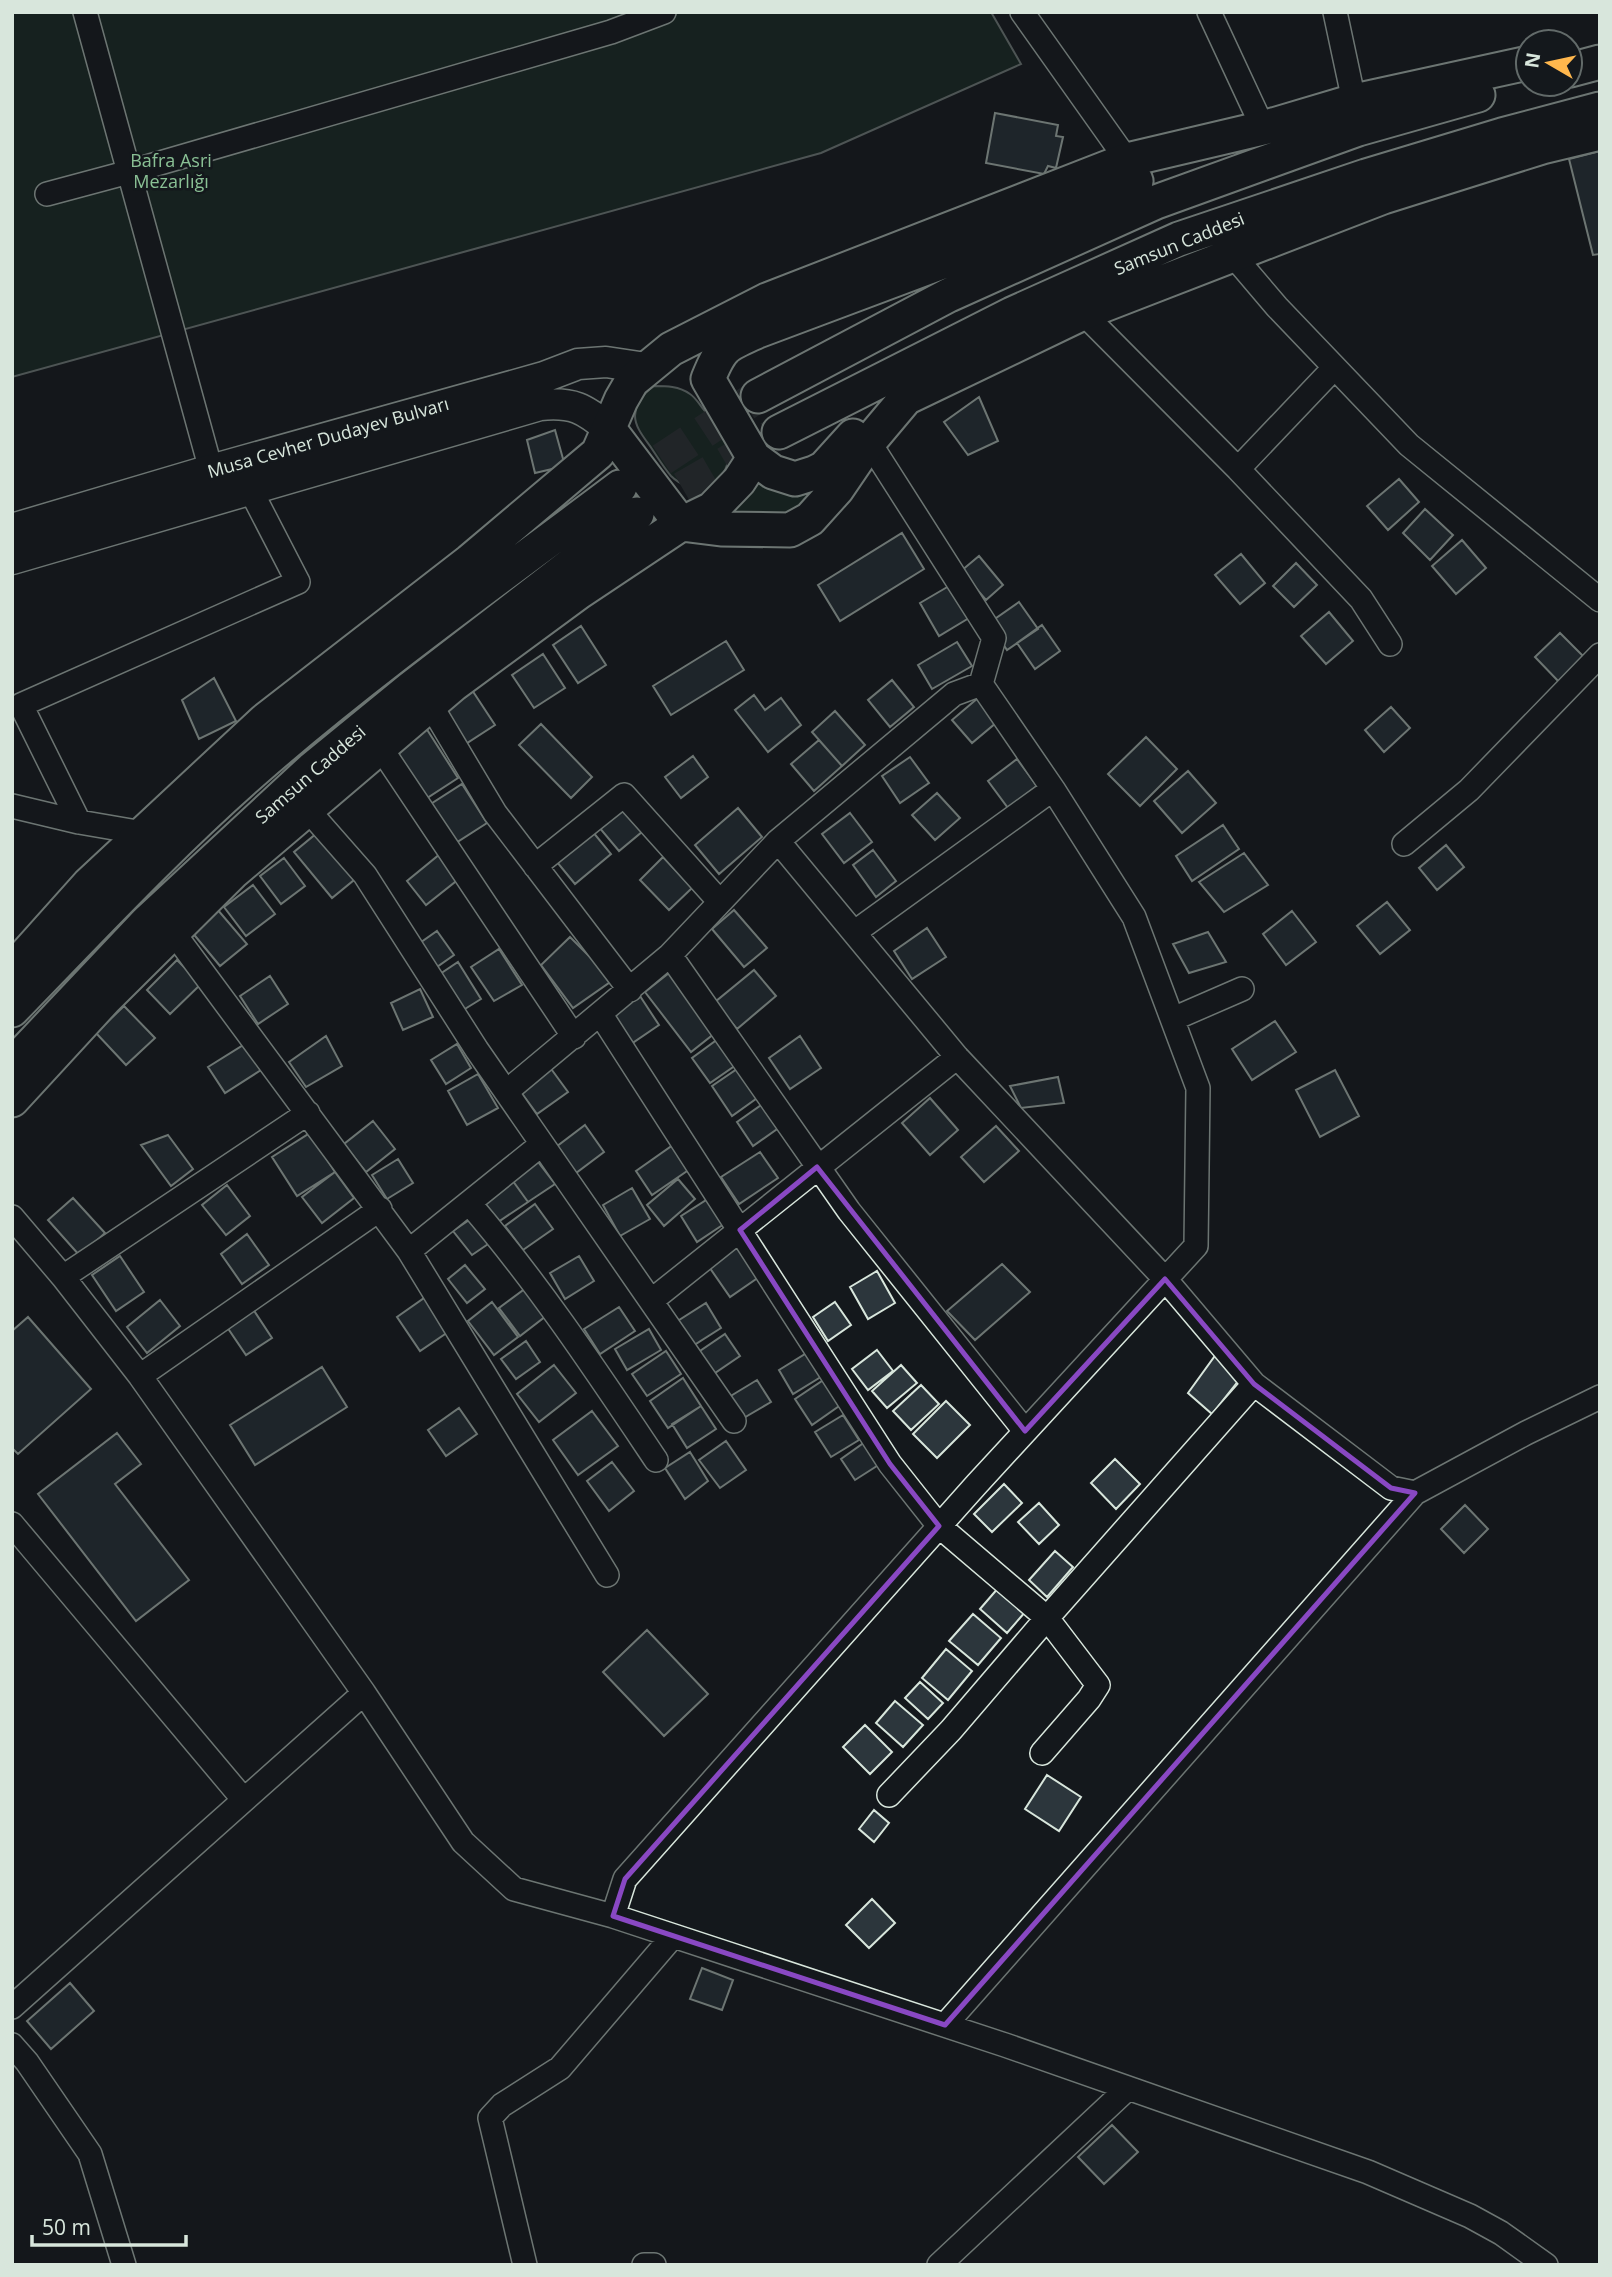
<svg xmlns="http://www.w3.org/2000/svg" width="1612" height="2277" viewBox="0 0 1612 2277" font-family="'Open Sans',sans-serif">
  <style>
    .green { fill: #1a2d24; stroke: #939e99; stroke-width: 2 }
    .building { fill: #2c363c; stroke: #d8e6dc; stroke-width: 2 }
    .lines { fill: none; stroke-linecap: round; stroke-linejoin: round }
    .highway-tunnel { stroke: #313739; stroke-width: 33; stroke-dasharray: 33 17; stroke-linecap: butt }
    .minor-casing { stroke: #d8e6dc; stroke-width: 26 }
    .major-casing { stroke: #d8e6dc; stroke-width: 33 }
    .highway-casing { stroke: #d8e6dc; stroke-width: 37 }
    .minor { stroke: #14181c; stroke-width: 23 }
    .major { stroke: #14181c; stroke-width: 30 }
    .highway { stroke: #14181c; stroke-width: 33 }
    .marked { fill: none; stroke: #8948c3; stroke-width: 5; stroke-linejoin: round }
    .labels { text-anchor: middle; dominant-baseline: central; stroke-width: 5; stroke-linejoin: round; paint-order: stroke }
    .park-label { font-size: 18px; fill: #8ac095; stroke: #14181c }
    .street-label { font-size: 18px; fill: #d8e6dc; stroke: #14181c }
  </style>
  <rect width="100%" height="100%" fill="#14181c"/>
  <path class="green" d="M12,12H991L1021,64L821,153L12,377Z
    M654,386C666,386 679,386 690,394C695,397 700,405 704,410C719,426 736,441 727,465C719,489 689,494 671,476C664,468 658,458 652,449C646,440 635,428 635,416C636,402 643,394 654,386Z
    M759,475L814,482L815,495L789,514L718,516C738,503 752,499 759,475Z"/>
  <path class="building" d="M995,113L1058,125L1056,136L1063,137L1056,168L1048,166L1044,174L986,163Z
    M1600,151V254L1593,255L1569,159Z
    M979,397L998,441L968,455L944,422Z
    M555,430L565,466L535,473L527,440Z
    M1399,479L1419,502L1388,530L1367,506Z
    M1425,509L1453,535L1430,560L1403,533Z
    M902,533L924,569L840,621L818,585Z
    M1462,540L1486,568L1456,594L1432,566Z
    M1241,554L1265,583L1240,604L1215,575Z
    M979,556L1003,585L986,600L961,571Z
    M1296,563L1317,585L1294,607L1273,586Z
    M949,586L969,618L939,636L920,603Z
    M1019,602L1038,629L1007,650L989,623Z
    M1329,612L1353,641L1326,664L1301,636Z
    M1042,625L1060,651L1035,669L1017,643Z
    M581,626L606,665L578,683L553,645Z
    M1560,633L1586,659L1561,684L1535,657Z
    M726,641L744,670L671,715L653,686Z
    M957,642L972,666L932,689L918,665Z
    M543,654L565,688L534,708L512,675Z
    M214,678L236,721L199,739L182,700Z
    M892,680L914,707L890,727L868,700Z
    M472,690L495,725L464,745L442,710Z
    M754,695L765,710L781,698L801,725L768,752L735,710Z
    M978,698L997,722L972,743L952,720Z
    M1391,707L1410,728L1384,752L1365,730Z
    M835,711L865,745L842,766L812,732Z
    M541,724L592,777L571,798L519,745Z
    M426,728L458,778L424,800L391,750Z
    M1146,737L1177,769L1140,806L1108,774Z
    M819,740L842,766L814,791L791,764Z
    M693,756L708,777L681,798L665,777Z
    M910,757L929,783L900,803L882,776Z
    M1017,759L1037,786L1008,808L988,781Z
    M1188,771L1216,803L1182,833L1154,801Z
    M462,784L487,823L451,846L426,807Z
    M937,793L960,818L935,840L912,815Z
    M629,801L649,826L619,851L598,826Z
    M738,808L762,837L719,874L695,845Z
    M850,813L872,842L844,863L822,834Z
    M1223,825L1239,849L1192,881L1176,856Z
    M588,826L611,854L575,884L552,856Z
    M317,833L354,880L332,898L294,852Z
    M1446,845L1464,867L1437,890L1419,868Z
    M873,850L896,881L876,897L853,865Z
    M1244,853L1268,885L1224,912L1199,882Z
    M440,854L460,878L426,905L407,881Z
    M663,857L692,888L669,910L640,880Z
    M284,858L305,886L281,904L260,876Z
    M253,885L275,914L246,936L224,907Z
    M1387,902L1410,930L1380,954L1357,926Z
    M217,909L247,944L220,966L191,931Z
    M734,910L767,948L744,967L712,929Z
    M1292,911L1316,942L1286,965L1263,934Z
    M927,928L946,957L912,979L894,951Z
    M437,931L454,955L434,969L417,945Z
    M1208,932L1226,962L1189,973L1173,944Z
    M570,937L613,980L573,1008L541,965Z
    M499,949L522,985L494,1001L471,967Z
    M177,960L201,984L170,1014L147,990Z
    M458,962L481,999L460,1012L437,976Z
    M754,970L776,996L737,1029L715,1002Z
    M669,973L715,1033L691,1052L645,992Z
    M270,976L288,1004L258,1024L240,996Z
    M420,989L433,1017L403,1030L391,1003Z
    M638,993L659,1025L631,1044L610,1013Z
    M124,1006L155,1038L126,1065L96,1033Z
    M1275,1021L1296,1052L1252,1080L1232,1049Z
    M326,1036L342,1066L306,1087L289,1062Z
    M800,1036L821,1068L790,1089L769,1058Z
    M718,1039L736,1065L710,1083L692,1058Z
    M245,1044L261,1070L225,1093L208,1067Z
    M457,1044L471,1068L446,1084L431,1060Z
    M549,1066L568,1092L537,1114L518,1088Z
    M740,1067L760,1096L732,1116L712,1086Z
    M1335,1070L1359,1116L1320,1137L1296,1090Z
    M478,1074L498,1108L467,1125L448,1091Z
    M1058,1077L1064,1103L1021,1108L1010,1086Z
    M930,1098L958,1130L930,1155L902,1123Z
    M764,1103L780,1127L753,1146L737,1122Z
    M373,1121L395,1149L366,1172L344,1144Z
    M585,1125L604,1152L576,1173L556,1147Z
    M996,1126L1019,1151L984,1182L961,1157Z
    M310,1133L335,1172L297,1196L272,1157Z
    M168,1135L193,1169L171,1186L141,1145Z
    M673,1145L690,1169L652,1195L636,1171Z
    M760,1152L778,1178L739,1204L721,1177Z
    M535,1158L555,1184L528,1202L510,1177Z
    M398,1159L413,1183L387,1199L372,1175Z
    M335,1172L354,1198L322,1223L302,1197Z
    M510,1177L528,1202L498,1222L481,1197Z
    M678,1179L695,1199L664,1226L647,1205Z
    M227,1185L250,1216L226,1235L202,1205Z
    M632,1188L650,1219L620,1236L603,1205Z
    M711,1197L727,1222L697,1242L681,1216Z
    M73,1198L105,1233L80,1256L48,1220Z
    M535,1204L553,1229L523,1250L505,1226Z
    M478,1214L494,1240L472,1255L453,1231Z
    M247,1234L269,1265L242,1284L221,1254Z
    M734,1241L759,1277L730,1297L705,1261Z
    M120,1256L144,1292L116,1311L92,1275Z
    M579,1256L594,1281L565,1299L550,1273Z
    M1002,1264L1030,1292L975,1340L947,1311Z
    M465,1265L485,1289L467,1303L448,1279Z
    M877,1271L895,1303L868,1319L850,1287Z
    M526,1288L546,1316L520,1336L499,1308Z
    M427,1296L451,1330L420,1351L397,1317Z
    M160,1300L180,1326L147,1353L127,1327Z
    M492,1302L518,1337L494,1355L468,1321Z
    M835,1302L851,1325L828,1341L813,1317Z
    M706,1303L721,1328L691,1347L676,1322Z
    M251,1306L272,1338L246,1355L225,1324Z
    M619,1307L635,1331L600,1354L584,1329Z
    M28,1317L91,1389L18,1454L12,1448V1331Z
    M649,1329L661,1350L627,1370L615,1349Z
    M725,1334L740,1356L712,1375L697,1353Z
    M526,1341L540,1362L516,1379L501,1359Z
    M877,1350L893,1371L868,1390L852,1369Z
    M666,1351L681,1374L647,1396L632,1374Z
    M810,1351L824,1375L793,1394L779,1370Z
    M1217,1353L1239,1380L1212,1414L1188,1393Z
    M554,1365L576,1393L539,1422L517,1394Z
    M901,1365L917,1383L887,1408L872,1391Z
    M322,1367L347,1407L255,1465L230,1425Z
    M683,1378L701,1406L668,1428L650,1401Z
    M825,1379L842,1404L812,1425L795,1399Z
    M757,1380L771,1402L742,1419L729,1397Z
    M921,1385L939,1404L911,1430L893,1411Z
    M946,1401L970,1425L937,1458L913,1434Z
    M701,1406L716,1429L687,1448L672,1424Z
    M459,1408L477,1434L446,1456L428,1430Z
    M592,1411L618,1446L578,1475L553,1440Z
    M843,1415L859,1440L831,1457L815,1432Z
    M117,1433L141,1464L115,1484L189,1580L136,1621L38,1494Z
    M726,1441L746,1470L720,1488L699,1460Z
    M865,1442L880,1464L855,1480L841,1459Z
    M690,1452L708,1481L685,1499L665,1468Z
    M1115,1459L1140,1484L1116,1509L1091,1483Z
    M612,1462L634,1491L609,1511L587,1481Z
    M1004,1484L1022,1503L992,1532L974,1514Z
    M1039,1503L1059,1525L1039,1544L1018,1522Z
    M1465,1505L1488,1529L1464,1553L1441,1529Z
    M1055,1551L1073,1567L1047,1597L1029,1580Z
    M999,1587L1026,1611L1007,1633L980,1609Z
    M973,1614L1001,1638L978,1665L949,1641Z
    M647,1630L708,1694L664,1736L603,1672Z
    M946,1649L972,1671L948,1700L922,1678Z
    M920,1682L943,1703L928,1719L905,1698Z
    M895,1701L923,1725L903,1747L876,1723Z
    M865,1725L892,1752L870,1774L843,1747Z
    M1047,1775L1081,1797L1059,1831L1025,1809Z
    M874,1810L889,1823L874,1842L859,1829Z
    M872,1899L895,1923L869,1948L846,1925Z
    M702,1968L733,1980L722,2010L690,1999Z
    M70,1983L94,2011L51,2049L27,2021Z
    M1112,2125L1138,2152L1104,2184L1078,2157Z"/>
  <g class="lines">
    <path class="highway-tunnel" d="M620,487L758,396
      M639,513L779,432"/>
    <g class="minor-casing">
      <path id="minor" d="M85,12L211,470
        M1022,12L1127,160
        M1209,12L1263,128
        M1335,12L1354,101
        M47,194L129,172L611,32L664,12
        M1232,254L1277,307L1409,445L1600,600
        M1083,313L1238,469L1361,599L1390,644
        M1238,469L1334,368
        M430,704L495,813L630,990
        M380,747L574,1037
        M12,806L79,822L143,833
        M307,809L365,875L477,1050L734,1421
        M79,822L21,705L298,582L251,491
        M778,841L957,1057L1165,1279L1254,1384L1391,1488L1415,1493
        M1404,844L1469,790L1600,655
        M535,866L624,795L720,902
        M173,932L409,1251L607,1575
        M855,932L1053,789
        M670,955L849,1211L1025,1431
        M601,1015L890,1464L939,1526L1047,1618L1098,1685L1089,1699L1042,1753
        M1173,1019L1242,989
        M506,1092L670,955L778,841L954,694L981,684
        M469,1203C538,1283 597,1372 656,1460
        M12,1217L63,1277L140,1376L364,1693L463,1842L514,1889L613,1916L1005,2045L1368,2172L1470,2216L1501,2233L1546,2265
        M409,1251L542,1144
        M63,1277L308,1113
        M651,1301L957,1057
        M140,1376L380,1209
        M12,1524L244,1800
        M889,1795L951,1730L1047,1618L1254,1384
        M613,1916L625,1879L976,1485L1196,1246L1198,1088L1134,917L1053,789L981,684L994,638L869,442
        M12,2007L364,1693
        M945,2025L1415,1493L1526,1433L1600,1397
        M12,2045L27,2062L90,2154L124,2265
        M525,2265L490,2118L502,2105L560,2068L673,1936
        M644,2265H654
        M939,2265L1127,2089"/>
    </g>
    <g class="major-casing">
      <path id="major" d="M12,529L211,470L544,377L578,364L606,362L646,368
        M12,559L540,405C573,402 584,408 609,429"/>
    </g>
    <g class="highway-casing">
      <path id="highway" d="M1570,70L1600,62
        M758,396L949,295L1156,202L1358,129L1478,95
        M609,429L681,524L712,509L739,481L754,458
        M779,432L1012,314L1179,239L1366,176L1502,135L1600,109
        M853,436L824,468L814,473L795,479L773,472L754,458L708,379C722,345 725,346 758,331L1129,192L1136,181L1127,160
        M12,970L89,884L264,721L470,561L598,453L621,400L632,381L671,349L767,300L1127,160L1263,128L1354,101L1528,63
        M12,1010C92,928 170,844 256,769C372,668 498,579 620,487
        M12,1065L147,922L312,769L411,688L637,514
        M12,1100L105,999L232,873L454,684L579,592L681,524L721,529L790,530L810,519L837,489L869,442L906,398L1083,313L1383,197L1542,147L1600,133"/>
    </g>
    <use href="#minor" class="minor"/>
    <use href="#major" class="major"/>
    <use href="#highway" class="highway"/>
  </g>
  <path d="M0 0H1612V2277H0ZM817,1167L1025,1431L1165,1279L1254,1384L1391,1488L1415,1493L945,2025L613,1916L625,1879L939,1526L890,1464L740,1230Z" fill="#14181c" fill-opacity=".55" fill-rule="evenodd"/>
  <path class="marked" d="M817,1167L1025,1431L1165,1279L1254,1384L1391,1488L1415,1493L945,2025L613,1916L625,1879L939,1526L890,1464L740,1230Z"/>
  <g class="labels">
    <g class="park-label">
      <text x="171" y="160">Bafra Asri<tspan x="171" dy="21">Mezarlığı</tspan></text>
    </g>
    <g class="street-label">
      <text transform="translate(1179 243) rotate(-22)">Samsun Caddesi</text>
      <text transform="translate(328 437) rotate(-16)">Musa Cevher Dudayev Bulvarı</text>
      <text transform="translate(310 774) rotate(-41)">Samsun Caddesi</text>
    </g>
  </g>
  <rect width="1612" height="2277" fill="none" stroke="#d8e6dc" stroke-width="28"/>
  <g transform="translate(1549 63) rotate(279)"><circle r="33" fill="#14181c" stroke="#626a69" stroke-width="2"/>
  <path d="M0-5L12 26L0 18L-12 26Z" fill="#ffb74d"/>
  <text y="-10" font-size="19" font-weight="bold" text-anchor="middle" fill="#d8e6dc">N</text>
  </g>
  <path d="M32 2235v10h154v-10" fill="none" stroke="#d8e6dc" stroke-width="3.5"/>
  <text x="42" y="2235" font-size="21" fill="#d8e6dc" stroke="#14181c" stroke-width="5" paint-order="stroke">50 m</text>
</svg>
